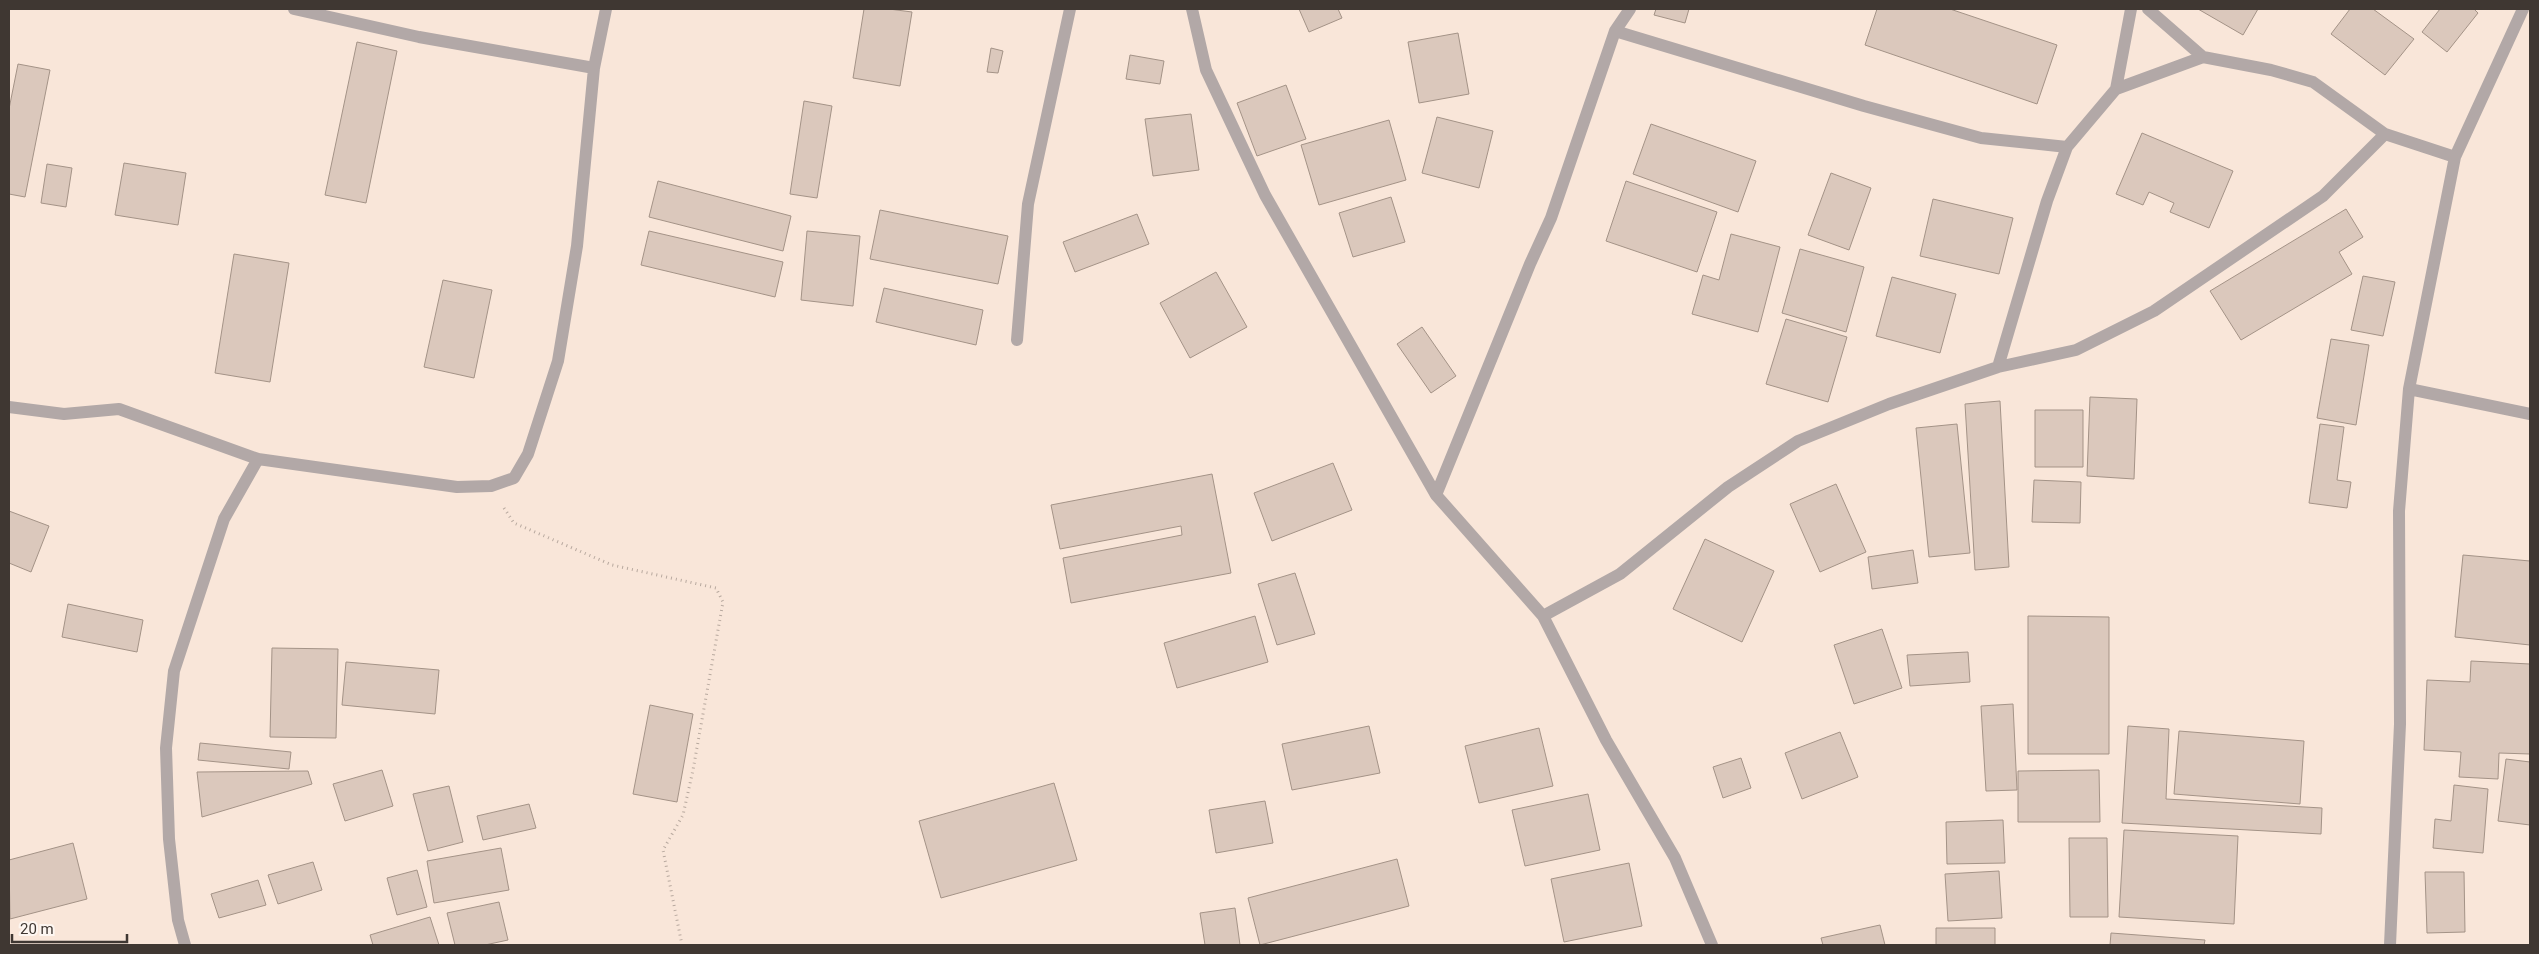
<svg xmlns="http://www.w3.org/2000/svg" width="2539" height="954" viewBox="0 0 2539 954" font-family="Roboto,sans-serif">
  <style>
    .building { fill: #dbc8bc; stroke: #a49387 }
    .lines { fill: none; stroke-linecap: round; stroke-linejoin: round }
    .path { stroke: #b8a99f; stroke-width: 3; stroke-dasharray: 1 4; stroke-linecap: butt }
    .minor { stroke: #b2a8a7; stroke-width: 12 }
  </style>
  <rect width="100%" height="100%" fill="#f9e6d9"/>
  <path class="building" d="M864,9H889L912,12L900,86L853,78Z
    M1299,9H1338L1342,18L1309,32Z
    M1656,9H1689L1685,23L1654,15Z
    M1877,9H1950L2057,45L2037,104L1865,45Z
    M2198,9H2258L2243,35Z
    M2350,9H2373L2414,39L2385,75L2331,34Z
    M2440,9H2474L2478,13L2447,52L2422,32Z
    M1458,33L1469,94L1419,103L1408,42Z
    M357,42L397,51L366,203L325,195Z
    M991,48L1003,51L998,73L987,72Z
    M1130,55L1164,61L1160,84L1126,79Z
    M18,64L50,70L25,197L9,194V109Z
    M1286,85L1306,139L1257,156L1237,103Z
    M804,101L832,106L817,198L790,194Z
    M1191,114L1199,170L1153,176L1145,119Z
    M1437,117L1493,131L1479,188L1422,173Z
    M1389,120L1406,180L1319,205L1301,145Z
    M1651,124L1756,161L1738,212L1633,174Z
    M2142,133L2233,171L2209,228L2170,212L2174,203L2149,192L2143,205L2116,194Z
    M124,163L186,173L178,225L115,215Z
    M47,164L72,168L66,207L41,203Z
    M1831,173L1871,188L1849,250L1808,235Z
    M658,181L791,216L783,251L649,217Z
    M1626,181L1717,212L1697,272L1606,241Z
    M1391,197L1405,242L1353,257L1339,213Z
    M1933,199L2013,218L1999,274L1920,256Z
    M2346,209L2363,237L2339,252L2352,274L2241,340L2210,291Z
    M880,210L1008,236L998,284L870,259Z
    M1137,214L1149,244L1075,272L1063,242Z
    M649,231L783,262L775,297L641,265Z
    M807,231L860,236L853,306L801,300Z
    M1731,234L1780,247L1758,332L1692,314L1703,275L1719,280Z
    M1800,249L1864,267L1846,332L1782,313Z
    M234,254L289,263L270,382L215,373Z
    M1216,272L1247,327L1190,358L1160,303Z
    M2363,276L2395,282L2383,336L2351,330Z
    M1892,277L1956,294L1940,353L1876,336Z
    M443,280L492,290L474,378L424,367Z
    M884,288L983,310L976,345L876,322Z
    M1786,319L1847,337L1828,402L1766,384Z
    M1422,327L1456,376L1431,393L1397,344Z
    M2331,339L2369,345L2356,425L2317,418Z
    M2090,397L2137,399L2134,479L2087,476Z
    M2000,401L2009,567L1975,570L1965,404Z
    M2035,410H2083V467H2035Z
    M1957,424L1970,553L1929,557L1916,428Z
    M2320,424L2344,427L2337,480L2351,482L2347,508L2309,503Z
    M1333,463L1352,510L1272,541L1254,493Z
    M1212,474L1231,573L1071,603L1063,558L1182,535L1181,526L1060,549L1051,505Z
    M2034,480L2081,482L2080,523L2032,522Z
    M1836,484L1866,552L1820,572L1790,504Z
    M9,511L49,526L31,572L9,563Z
    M1705,539L1774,571L1742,642L1673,609Z
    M1913,550L1918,583L1872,589L1868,557Z
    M2463,555L2530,561V645L2455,637Z
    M1295,573L1315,634L1277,645L1258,584Z
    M68,604L143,620L137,652L62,637Z
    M1255,616L1268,662L1177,688L1164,643Z
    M2028,616L2109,617V754H2028Z
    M1882,629L1902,688L1854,704L1834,645Z
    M272,648L338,649L336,738L270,737Z
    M1968,652L1970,682L1910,686L1907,655Z
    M2471,661L2530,664V754L2499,753L2498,779L2459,777L2461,752L2424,750L2427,680L2470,682Z
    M346,662L439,670L435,714L342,705Z
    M2013,704L2017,790L1986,791L1981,706Z
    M650,705L693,714L677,802L633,794Z
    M1369,726L1380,773L1292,790L1282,744Z
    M2128,726L2169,729L2166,799L2322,808L2321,834L2122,823Z
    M1539,728L1553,786L1479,803L1465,746Z
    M2179,731L2304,741L2300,804L2174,794Z
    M1840,732L1858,777L1802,799L1785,753Z
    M200,743L291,752L289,769L198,760Z
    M1741,758L1751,788L1723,798L1713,767Z
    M2506,759L2530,762V825L2498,821Z
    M382,770L393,806L345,821L333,784Z
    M2099,770L2100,822H2018V771Z
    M308,771L312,784L202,817L197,772Z
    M1054,783L1077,860L941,898L919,821Z
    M2454,785L2488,789L2483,853L2433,848L2435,819L2451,821Z
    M449,786L463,842L428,851L413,794Z
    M1588,794L1600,850L1525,866L1512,810Z
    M1265,801L1273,843L1216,853L1209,810Z
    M529,804L536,828L483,840L477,816Z
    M2003,820L2005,863L1947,864L1946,822Z
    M2124,830L2238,836L2234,924L2119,917Z
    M2069,838H2107L2108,917H2070Z
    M73,843L87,899L10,919L9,860Z
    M501,848L509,890L434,903L427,861Z
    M1397,859L1409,906L1260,945L1248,898Z
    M313,862L322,890L278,904L268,875Z
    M1629,863L1642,926L1564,942L1551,879Z
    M417,870L427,907L397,915L387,878Z
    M1999,871L2002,918L1948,921L1945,874Z
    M2425,872H2464L2465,932L2427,933Z
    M258,880L266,905L219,918L211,894Z
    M499,902L508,940L485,945H455L447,913Z
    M1235,908L1240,945H1205L1200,913Z
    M430,917L439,945H373L370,935Z
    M1880,925L1885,945H1823L1821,938Z
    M1936,928H1995V945H1936Z
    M2111,933L2205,940L2204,945H2110Z"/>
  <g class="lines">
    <path class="path" d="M504,508L514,523L612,565L716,588L723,602L693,770L683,815L663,850L682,945"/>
    <path class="minor" d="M294,9L419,37L594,68
      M1192,9L1206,70L1265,195L1436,495L1543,616L1606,740L1675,858L1712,945
      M2148,9L2203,57L2271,70L2313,82L2385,134L2455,157
      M1615,31L1630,9
      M2116,89L2131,9
      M1017,340L1028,204L1070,9
      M1998,367L2047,201L2067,147L2116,89L2203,57
      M2409,389L2530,414
      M9,407L64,414L119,409L258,459L457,487L491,486L514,478L528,454L558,361L577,246L594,68L606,9
      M1436,495L1530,264L1551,218L1615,31L1864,106L1981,138L2067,147
      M1543,616L1620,574L1728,487L1798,441L1889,404L1998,367L2076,350L2154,311L2323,196L2385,134
      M185,945L178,920L169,839L166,748L174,671L224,519L258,459
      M2390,945L2400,724L2399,511L2409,389L2455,157L2523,9"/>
  </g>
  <rect width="2539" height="954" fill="none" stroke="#3f3732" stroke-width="20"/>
  <path d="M12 934v8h115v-8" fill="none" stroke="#3f3732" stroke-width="2.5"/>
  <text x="20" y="934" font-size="15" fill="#3f3732" stroke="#fdf6f1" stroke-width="4" paint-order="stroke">20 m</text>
</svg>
